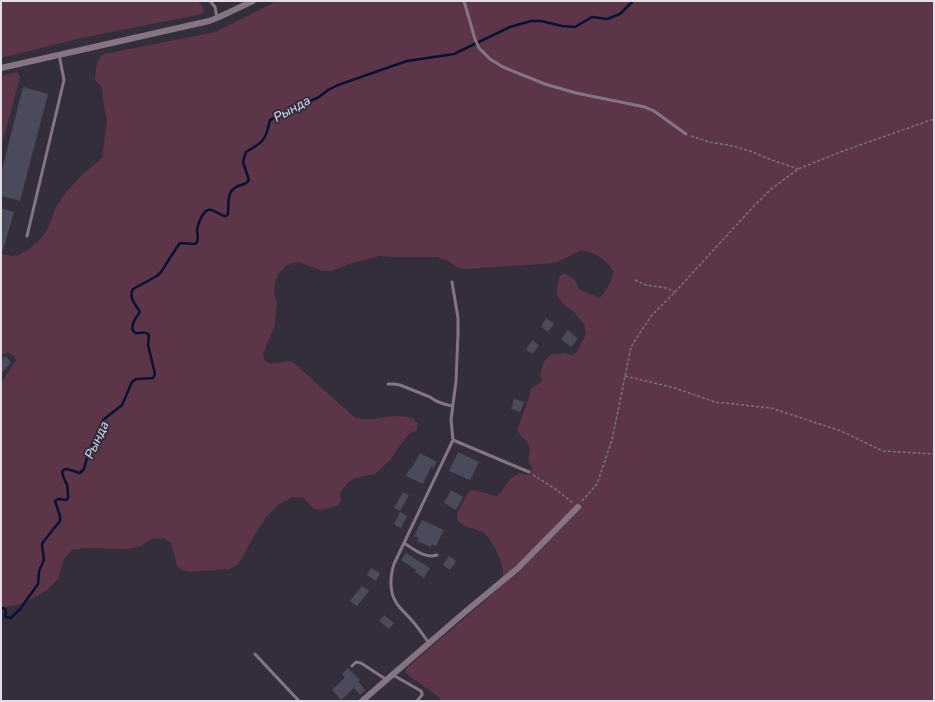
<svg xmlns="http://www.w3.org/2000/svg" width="935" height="702" viewBox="0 0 935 702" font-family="'Nunito Sans',sans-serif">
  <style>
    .green { fill: #5c3549 }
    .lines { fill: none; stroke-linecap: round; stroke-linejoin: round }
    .stream { stroke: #091232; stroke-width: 2.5 }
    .building { fill: #4b4a5b }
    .path { stroke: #79737f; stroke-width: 1.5; stroke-dasharray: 3 2; stroke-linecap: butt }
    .lane { stroke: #857584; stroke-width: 3 }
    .street { stroke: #857584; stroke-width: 6 }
    .labels { text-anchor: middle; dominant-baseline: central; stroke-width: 4; stroke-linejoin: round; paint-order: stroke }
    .water-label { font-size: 13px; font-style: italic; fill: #d9e3fe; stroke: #342d3b }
  </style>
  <rect width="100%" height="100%" fill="#342d3b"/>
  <path class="green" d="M1,1H198L204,9L203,13L198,15L81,38L1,58Z
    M277,1H934V701H440V698L408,675L405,672L406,669L409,666L496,591C499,586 503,580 503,574C504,564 492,539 484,533C475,526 455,529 457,513L469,491L474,490L496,496L500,493L510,479L519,473L526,475L530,474L532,470V467C525,459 532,454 529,445C527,439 519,436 517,430L529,398L530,391L533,387L539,384L542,380L540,376L542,367L545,360L551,355L557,354L564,353L572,355L577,352L586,334L584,324L573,311L562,303L557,295V287L560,276L563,274H566L574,279L578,287L581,290L599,298C607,292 611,281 614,272C605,258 597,254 582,250L555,263L466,269L458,268L447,260L436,257H396L379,256L352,263L331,271H322L299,262L293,263L286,266L278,274L275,283L274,293L277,303L275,325L268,341L263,355L265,361L271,364L288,361L294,363L354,417C368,421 371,419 385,417C395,415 404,416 413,418L418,424L417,430L409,434L400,445L391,459L375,474L355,478L348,483L341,491L340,496L341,500L339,505C321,510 316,515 304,498L293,497L279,504L267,516L255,534L242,558L236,566L229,569L190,572L183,570L178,567L176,562L171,543L164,538L152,539L141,546L126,549L87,548L72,550L64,559L58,579L47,590L37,596L21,604L1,608V383L16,360L14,356L9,353L4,354L1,356V253L11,256L19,255L29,249L39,241L47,230L56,207L67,191L82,175L102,158L107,120L103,101L102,87L95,80C96,70 95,60 104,54L215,32Z
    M17,72L20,77L1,148V76Z"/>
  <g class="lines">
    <path class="stream" d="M1,608H3L5,609L6,612L5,615L6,617L11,618L20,609L38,584L39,571L44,560L42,545L43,542L60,521V516L55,501L58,499L66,500L68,498C68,494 68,489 67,485C66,481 57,469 67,469C71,470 76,472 80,473L84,469L88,454L103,420L122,405L132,382L136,379L153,378L155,374L148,345L149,335C144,330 142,334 136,333C127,329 137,316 140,312C136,305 128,298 133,289L157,276L161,272L177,247L180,243L195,244L197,242C199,238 197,234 197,230C198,225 199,221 201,218C208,204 213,211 224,216H226L228,214C229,204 226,191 238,186C243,184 246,185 249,180L243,162L246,152C264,142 266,139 270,120L319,97L328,90L338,85L407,61L454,54L510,27L531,21H541L562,26L575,27L592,17L607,19L620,14L633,1"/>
  </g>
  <path class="building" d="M23,87L48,94L20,201L1,196V174Z
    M1,208L14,212L3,250H1Z
    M546,318L554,324L548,332L541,327Z
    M568,330L578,339L571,347L561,339Z
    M532,340L539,345L533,354L526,350Z
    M5,356L11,362L1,374V360Z
    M514,399L524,402L520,412L511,409Z
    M458,452L479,462L470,480L449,471Z
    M420,453L437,462L433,468L431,467L423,484L406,476L410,468L411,469Z
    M451,490L463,497L456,510L444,503Z
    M403,492L409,495L400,511L394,508Z
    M400,512L407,516L401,528L394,524Z
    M422,520L444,530L436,546L432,544L431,547L417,541L419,538L414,536Z
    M406,553L430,568L424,578L415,572L416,570L401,560Z
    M449,556L456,561L450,570L443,565Z
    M371,568L380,573L376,581L367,575Z
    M362,586L369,591L357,606L350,601Z
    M384,615L394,623L389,629L379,621Z
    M348,668L360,680L358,681L365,690L360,695L354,688L341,700L332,690L345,677L342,674Z"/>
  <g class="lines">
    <path class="path" d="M691,136L709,142L728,145L750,151L769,159L798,169
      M635,280L646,285L666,288L675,292
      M625,376L675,388L715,402L771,408L841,431L883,451L934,454
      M533,475L554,488L573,503
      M582,501L597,484L612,440L631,347L641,331L652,315L675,292L753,207L770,190L798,169L843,151L934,119"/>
    <path class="lane" d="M210,1L215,7L217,18
      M464,1L475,39L479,48L490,59L503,67L545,84L576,93L645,107L654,111L686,134
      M27,236L64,80L59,54
      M388,384H394L400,385L430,397L436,401L444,404L452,406
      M453,440L529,472
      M404,543C414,549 425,559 437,555
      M429,643C425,638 422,633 418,628C412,619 403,612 397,604C389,592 390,577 394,564L453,440L451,420L456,381L458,334V318L452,282
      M255,654L299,701
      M352,666L356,662L361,663L387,680
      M393,675L421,691L422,693V695L417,701"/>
    <path class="street" d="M1,68L209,21L217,18L253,1
      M362,701L465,612L518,568L578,507"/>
  </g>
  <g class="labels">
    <g class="water-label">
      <text transform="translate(292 109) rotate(-29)">Рында</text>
      <text transform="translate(97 440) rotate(-65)">Рында</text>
    </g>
  </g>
  <rect width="935" height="702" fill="none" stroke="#e2dde7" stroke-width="4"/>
</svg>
